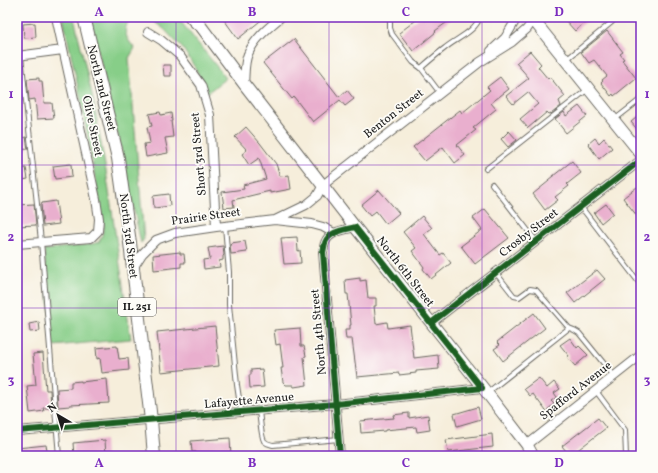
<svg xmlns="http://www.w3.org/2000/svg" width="658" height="473" viewBox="0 0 658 473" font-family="Vollkorn,serif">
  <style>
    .green { fill: #87ce88; stroke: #527552 }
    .building { fill: #e9afce }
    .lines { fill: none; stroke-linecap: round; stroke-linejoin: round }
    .service-casing { stroke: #68665f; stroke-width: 6 }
    .minor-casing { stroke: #68665f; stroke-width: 10 }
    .secondary-casing { stroke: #68665f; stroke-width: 13 }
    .primary-casing { stroke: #68665f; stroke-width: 14 }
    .service { stroke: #fff; stroke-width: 4 }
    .minor { stroke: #fff; stroke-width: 8 }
    .secondary { stroke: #fff; stroke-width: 11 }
    .primary { stroke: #fff; stroke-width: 12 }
    .cycleway-casing { stroke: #fdfcf7; stroke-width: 8 }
    .cycleway { stroke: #1b5e20; stroke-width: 6 }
    .grid { fill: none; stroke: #7b2cbf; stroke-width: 1; stroke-opacity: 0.55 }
    .labels { text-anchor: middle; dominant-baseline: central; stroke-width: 3.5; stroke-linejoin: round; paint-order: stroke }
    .shield { fill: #fdfcf7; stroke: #605f5e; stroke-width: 1 }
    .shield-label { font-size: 11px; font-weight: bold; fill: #1c1c1c }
    .street-label { font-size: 12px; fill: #1c1c1c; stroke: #fdfcf7 }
    .neatline { fill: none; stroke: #7b2cbf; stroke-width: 1.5 }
    .grid-label { font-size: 13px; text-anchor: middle; font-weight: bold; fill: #7b2cbf }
  </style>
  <rect width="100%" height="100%" fill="#fdfcf7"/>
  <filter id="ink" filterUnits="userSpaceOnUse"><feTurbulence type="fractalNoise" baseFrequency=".025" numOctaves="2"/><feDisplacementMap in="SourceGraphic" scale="8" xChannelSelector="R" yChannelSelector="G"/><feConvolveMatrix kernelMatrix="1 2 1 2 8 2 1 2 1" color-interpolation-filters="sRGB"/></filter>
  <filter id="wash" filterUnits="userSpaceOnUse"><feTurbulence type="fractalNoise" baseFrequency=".012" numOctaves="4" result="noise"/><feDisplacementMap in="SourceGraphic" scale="16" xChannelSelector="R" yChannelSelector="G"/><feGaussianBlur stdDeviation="0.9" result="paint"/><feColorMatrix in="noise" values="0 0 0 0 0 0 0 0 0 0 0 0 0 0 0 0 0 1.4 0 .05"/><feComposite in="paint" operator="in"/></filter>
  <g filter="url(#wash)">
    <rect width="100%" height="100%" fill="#f6eedb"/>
    <path class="green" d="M63,17H74L93,99L106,171L131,339L53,346L44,250L92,244L99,242L102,235L104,227L82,106Z
      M90,17H137C120,23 124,38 135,48L129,58L144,239L141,243L121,149Z
      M148,17H177L226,78L207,93L194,66L183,49L164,29Z"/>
    <g id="blocks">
      <path class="building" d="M222,17H265L238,39Z
        M420,17H454L435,31L436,32L413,51L399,33Z
        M570,17H591L575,31L566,21Z
        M35,23L36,37L24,38L23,24Z
        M607,31L623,52L620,54L624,59L622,60L636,78L614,96L613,94L611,96L601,83L603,81L602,80L607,76L594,60L589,63L581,52Z
        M294,39L339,97L347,90L354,99L345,106L340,100L313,122L294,97L292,99L263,63Z
        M530,51L541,64L538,67L548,79L550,77L565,96L559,101L561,106L551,114V113L549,114L547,112L528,128L520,119L538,104L528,92L513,104L506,96L529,78L516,63Z
        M163,65H171V76H164Z
        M500,77L509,89L491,103L496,109L473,128L476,130L457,145L465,155L455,163L443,147L425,161L413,147L460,110L462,113L490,90L487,87Z
        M39,78V81H42L44,103H52L54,118L37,119L35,99L29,100L27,79Z
        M20,79L22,101H17V80Z
        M579,106L587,116L566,133L555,119L564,112L566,116Z
        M160,112L161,115L171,113L172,121H171L173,137L165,138L168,153L146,157L144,144L150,143L147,127L152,126L149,114Z
        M641,114V134L631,122Z
        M246,127L260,143L276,164L280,176L289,175L291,189L270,193V191L233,200L234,207L224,208L222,192L244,189L243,185L266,179L259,158L249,165L242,154L247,150L235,137Z
        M509,131L517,140L508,147L501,139Z
        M26,137L28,149L18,150L17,139Z
        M595,138L599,143L604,138L612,148L599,159L588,144Z
        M572,161L581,173L567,184L569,186L555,197L558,200L545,210L533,194L549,181L548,180Z
        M71,164L72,177L55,179L53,166Z
        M26,168L28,179L17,181V169Z
        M637,187L641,193V221L623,198Z
        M379,190L399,213L386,224L376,211L370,216L361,205Z
        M169,194L170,206L154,208L153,196Z
        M56,201L59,224L43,226L41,204H42V203Z
        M34,204L36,225L17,226V205Z
        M606,204L613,213L601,223L594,213Z
        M485,209L509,238L475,264L461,246L482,230L473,218Z
        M422,216L432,228L424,234L440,255L443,253L451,263L431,279L423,269L424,267L412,251L416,248L403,232Z
        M297,237L298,251L300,250L301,263L284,264L281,238Z
        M245,241L247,252L231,254L230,245L231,244V243Z
        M223,246L224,255L223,256V260L219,261L220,267L204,269L203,260L210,259L208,248Z
        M180,252V254H184L185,263H181V267L154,270L153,255Z
        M597,270L605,279L575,303L567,293Z
        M360,278V281L366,280L368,298H376V306H374L376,324L387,322L388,328L410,325L414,358L438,355L439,369L416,371V373L399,375V373L357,377L352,339H346L345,330H350V325H351L348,294H346L345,280Z
        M534,313L545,328L503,361L494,349L500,345L497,342Z
        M39,322L40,331L30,332L29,324Z
        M215,326L219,366L161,372L157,332Z
        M300,328L301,346H304L306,356L304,357L307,385L294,387L293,385H286L283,382L281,368H283L280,344L276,345L274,330Z
        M570,338L577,348L579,346L588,355L575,366L567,357L569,356L560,345Z
        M117,346L119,359L128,358L129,370L102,373L100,358L97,359L96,348Z
        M43,353L46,390H50L51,408H43L44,411L30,413L27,386L36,385L33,354Z
        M262,369L264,387L250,388L249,375H251V370Z
        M539,378L547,388L554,382L560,389L554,393L557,397L551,401L554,404L546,411L533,394L530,396L524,389Z
        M107,379L109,403L70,405V406L58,407L57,389L71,388V382L81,381V382Z
        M478,407L481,419L457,426L454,414Z
        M409,413V418L428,415L430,430L417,432L416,427L385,430V431L361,433L360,421L394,418L393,415Z
        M598,418L606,428L570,456L562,446Z
        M492,434L493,447L448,452L446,440Z
        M230,438L231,456H196V452H192L191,441Z
        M105,440L106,456H74L73,443Z
        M46,445L48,456H17V448Z"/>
    </g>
  </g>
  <g filter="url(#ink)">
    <use href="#blocks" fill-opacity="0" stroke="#68665f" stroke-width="1"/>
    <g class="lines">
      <g class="service-casing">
        <path id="service" d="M390,17V28L392,34L413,62L421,68L440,93
          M21,55L41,241L59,456
          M566,60L612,22L607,17
          M421,68C429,61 437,54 445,48C457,38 475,32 480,17
          M614,120L641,99
          M486,169L588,89
          M492,184L536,241
          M581,207L641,285
          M225,226L229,272V305L237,385L241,412
          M496,273L514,296L519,297L530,289L536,290L569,328L574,330L579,333L614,376
          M596,391L625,430L626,456
          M487,393L569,328
          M259,411C260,417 261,436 264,441C267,444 269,444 273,445L339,439"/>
      </g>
      <g class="minor-casing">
        <path id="minor" d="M148,32L161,40L180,56L201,85L210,115L216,227
          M491,51L505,38L514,23V17
          M17,56L63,50
          M244,84C245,74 244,63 248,54C254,39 269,27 281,17
          M275,220L306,205L317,196L323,185L392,131L480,62L512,42L527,29L533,20L536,18
          M17,244L91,238L98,231L99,219L96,199L56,17
          M133,268L142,254L156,240L175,233L216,227L275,220L312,224L323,227L334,233
          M431,323L641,160
          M17,431L336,404L482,388
          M527,445L641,355
          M340,456L323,252C324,249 324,245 325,243C329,231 345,230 355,227"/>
      </g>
      <g class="secondary-casing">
        <path id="secondary" d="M194,17L244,84L355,227L487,393L527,445L533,456
          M531,17L641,154"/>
      </g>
      <g class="primary-casing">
        <path id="primary" d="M84,17L118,158L130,243L151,420L154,456
          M191,17L198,24"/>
      </g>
      <use href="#service" class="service"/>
      <use href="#minor" class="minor"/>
      <use href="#secondary" class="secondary"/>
      <use href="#primary" class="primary"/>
      <g class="cycleway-casing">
        <path id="cycleway" d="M431,323L641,160
          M17,431L336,404L482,388
          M340,456L323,252C324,249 324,245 325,243C329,231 345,230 355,227L482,388"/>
      </g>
      <use href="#cycleway" class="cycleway"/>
    </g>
  </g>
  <path class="grid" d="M176,17V456M329,17V456M482,17V456M17,165H641M17,308H641"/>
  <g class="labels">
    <rect class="shield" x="118" y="298" width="38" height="18" rx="3"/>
    <g class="shield-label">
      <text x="137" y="307">IL 251</text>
    </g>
    <g class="street-label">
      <text transform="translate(101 88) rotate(76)">North 2nd Street</text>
      <text transform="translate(394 114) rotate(-38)">Benton Street</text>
      <text transform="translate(92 126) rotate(78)">Olive Street</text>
      <text transform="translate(199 154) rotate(-95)">Short 3rd Street</text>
      <text transform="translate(206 217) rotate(-8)">Prairie Street</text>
      <text transform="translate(529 233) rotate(-38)">Crosby Street</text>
      <text transform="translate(128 236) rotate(83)">North 3rd Street</text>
      <text transform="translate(405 272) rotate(52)">North 6th Street</text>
      <text transform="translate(319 332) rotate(-95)">North 4th Street</text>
      <text transform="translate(576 391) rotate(-38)">Spafford Avenue</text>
      <text transform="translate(249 401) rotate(-5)">Lafayette Avenue</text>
    </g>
  </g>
  <rect width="658" height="473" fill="none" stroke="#fdfcf7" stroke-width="44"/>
  <g transform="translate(58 415) rotate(322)" stroke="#fdfcf7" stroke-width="3" paint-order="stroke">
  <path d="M0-3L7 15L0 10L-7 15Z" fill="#1c1c1c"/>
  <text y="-6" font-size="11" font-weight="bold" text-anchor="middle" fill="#1c1c1c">N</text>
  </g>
  <rect x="22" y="22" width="614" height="429" class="neatline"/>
  <g class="grid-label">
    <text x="99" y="16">A</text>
    <text x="252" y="16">B</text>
    <text x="406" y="16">C</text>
    <text x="559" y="16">D</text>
    <text x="11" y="98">1</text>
    <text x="647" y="98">1</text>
    <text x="11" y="241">2</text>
    <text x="647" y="241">2</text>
    <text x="11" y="384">3</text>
    <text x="647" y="384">3</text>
    <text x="99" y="467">A</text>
    <text x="252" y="467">B</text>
    <text x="406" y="467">C</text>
    <text x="559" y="467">D</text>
  </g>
</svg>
